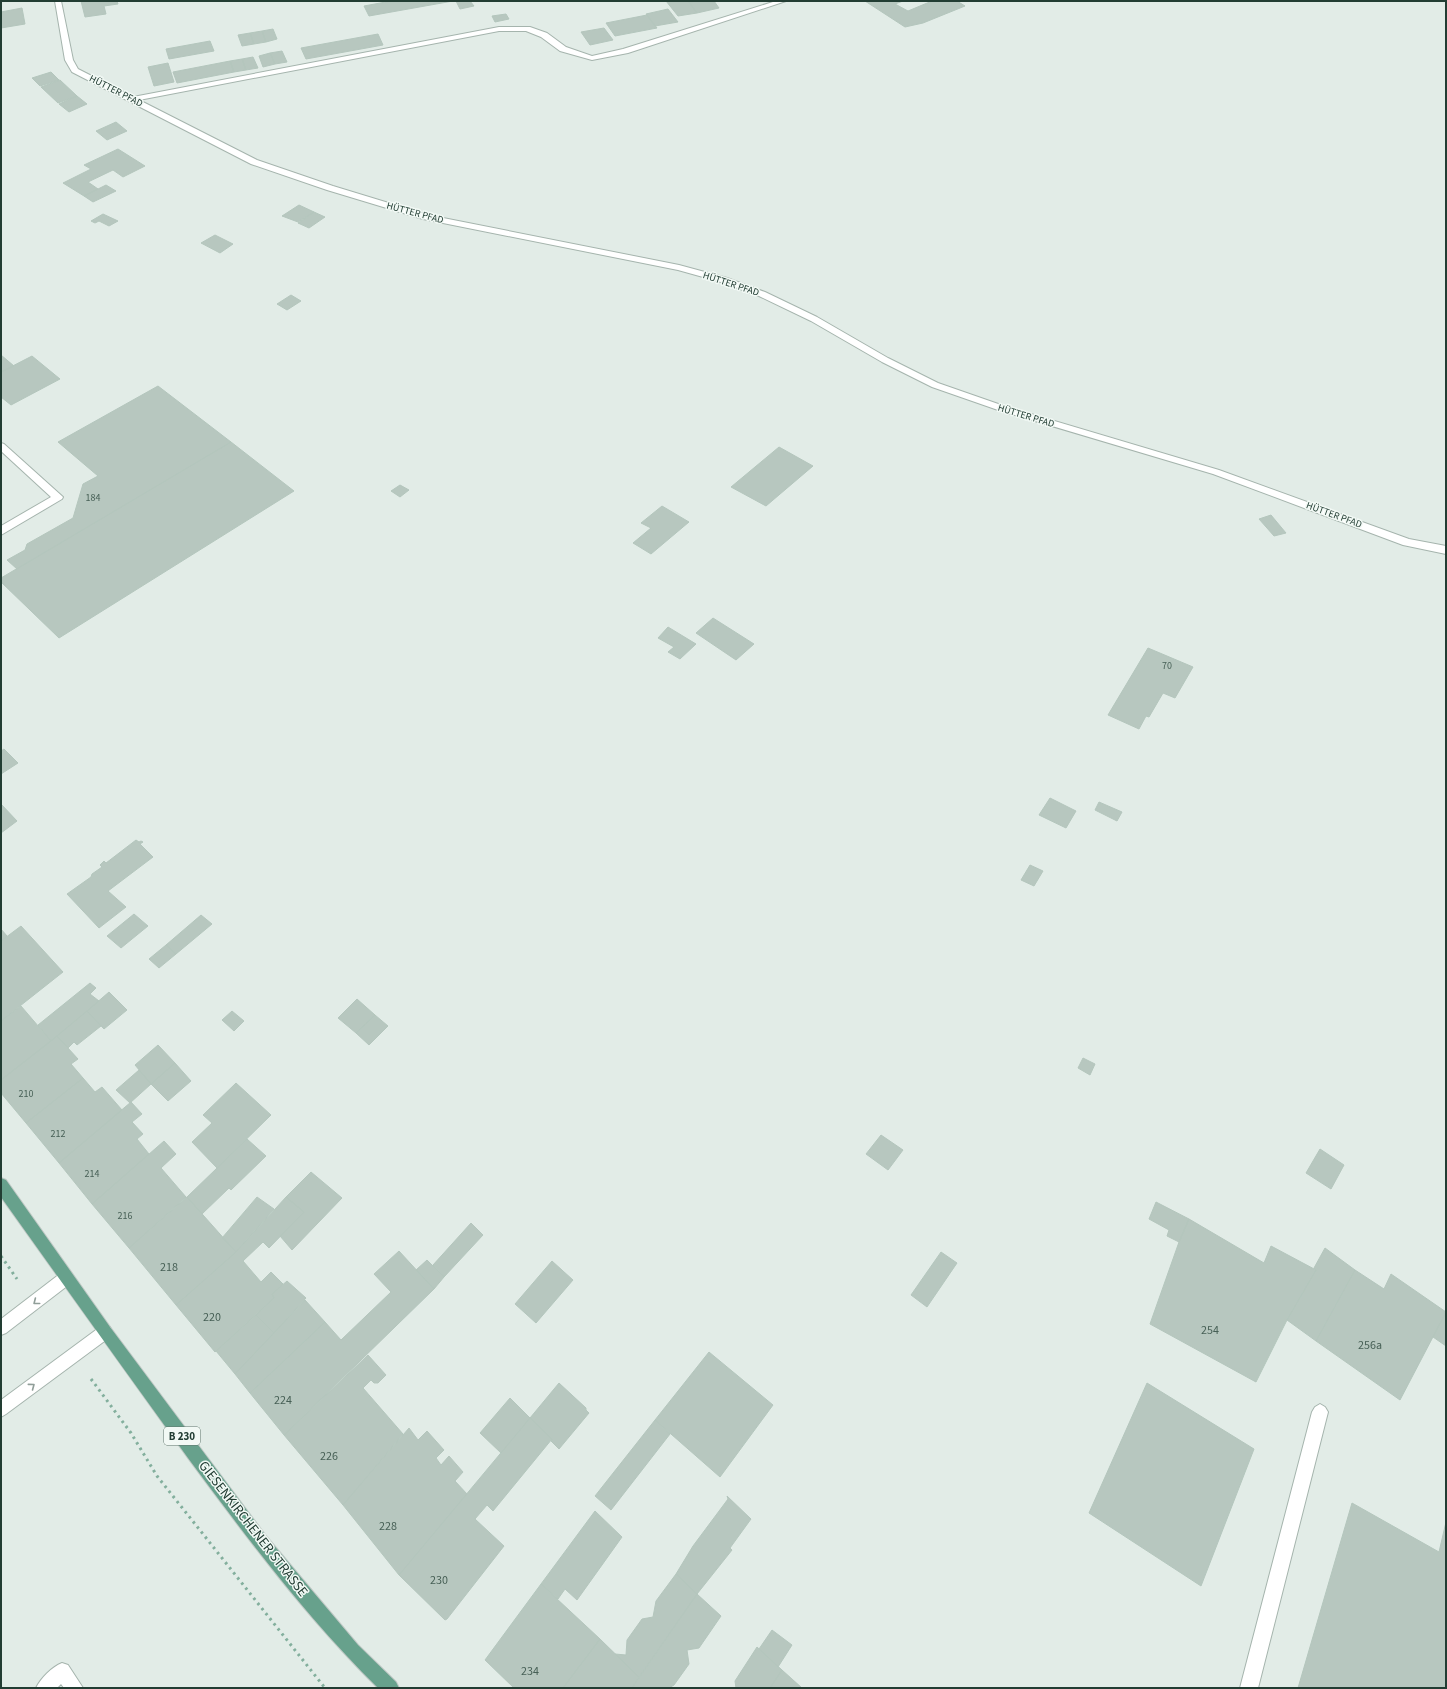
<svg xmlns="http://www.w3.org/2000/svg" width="1447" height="1689" viewBox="0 0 1447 1689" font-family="'Source Sans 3',sans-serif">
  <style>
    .building { fill: #b7c7bf; stroke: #b4c6bd }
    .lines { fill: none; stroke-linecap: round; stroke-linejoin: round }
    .minor-casing { stroke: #a5b4ad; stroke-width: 2 }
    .major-casing { stroke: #c1c9c6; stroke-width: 2 }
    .path { stroke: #83af9d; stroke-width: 3; stroke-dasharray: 2.5 4; stroke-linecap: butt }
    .minor { fill: #fff; fill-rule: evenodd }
    .major { fill: #67a18c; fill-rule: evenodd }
    .oneway { stroke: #909e99 }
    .labels { text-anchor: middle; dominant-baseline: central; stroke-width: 3; stroke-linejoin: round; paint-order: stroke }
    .far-street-label { font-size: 10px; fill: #223d33; stroke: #f2f9f5 }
    .number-label { font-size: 10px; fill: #476056 }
    .shield { fill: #f2f9f5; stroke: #60756d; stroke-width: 1 }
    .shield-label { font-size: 11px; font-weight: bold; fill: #223d33 }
    .near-number-label { font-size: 12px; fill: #476056 }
    .near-street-label { font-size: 14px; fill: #223d33; stroke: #f2f9f5 }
  </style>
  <rect width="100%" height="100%" fill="#e2ece7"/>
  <path class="building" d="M81,1H117L118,4L104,6L106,14L85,17Z
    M391,1H453L369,16L364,6Z
    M456,1H470L474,6L460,9Z
    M666,1H688L697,13L678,16Z
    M697,1H714L719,8L697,13L689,2Z
    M865,1H903L895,4L908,11L932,1H957L965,6L923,23L905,27Z
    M22,8L25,24L1,28V12Z
    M668,9L678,22L655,26L646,14Z
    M506,14L509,19L495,22L492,16Z
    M647,15L657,28L615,36L606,23Z
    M604,28L613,40L590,45L581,32Z
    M273,29L277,39L266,42L262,31Z
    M262,31L266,42L254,44L250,33Z
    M250,33L254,44L242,46L238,35Z
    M378,34L383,45L306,59L301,48Z
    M210,41L214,51L169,59L166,49Z
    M282,51L287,62L275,64L270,53Z
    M270,53L275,64L263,67L259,56Z
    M253,57L258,68L246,70L242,59Z
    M242,59L246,70L234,72L230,61Z
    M230,61L234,72L177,83L173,72Z
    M168,63L174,82L154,86L148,67Z
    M51,72L59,80L40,86L32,78Z
    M60,80L77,96L58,103L41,87Z
    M77,96L87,104L69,112L59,104Z
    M116,122L127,131L107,140L96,131Z
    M118,149L145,166L123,177L113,170L88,182L98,189L84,196L63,183L91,169L84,165Z
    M106,185L116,191L93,202L84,196Z
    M299,205L314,212L298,222L282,216Z
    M314,212L325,217L309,228L298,223Z
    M103,214L118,221L109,226L99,221L95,223L91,221Z
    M215,235L233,244L220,253L201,243Z
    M291,295L301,301L287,310L277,304Z
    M1,355L14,366L1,372Z
    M32,356L60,379L11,405L1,397V372Z
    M158,386L231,442L17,569L7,560L25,550L27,544L73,518L83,484L98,476L58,442Z
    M231,442L294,491L59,638L1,582V578Z
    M779,447L813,466L766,506L731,487Z
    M400,485L409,490L400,497L391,491Z
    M662,506L689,522L651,554L633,543L651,528L641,523Z
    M1271,515L1286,533L1274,536L1259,519Z
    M713,618L754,644L736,660L696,633Z
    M668,627L696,644L680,659L668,652L674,647L658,638Z
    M1148,648L1193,667L1175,698L1163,693L1149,717L1146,716L1139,729L1108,715Z
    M4,749L18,763L1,774V751Z
    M1050,798L1076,811L1066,828L1039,815Z
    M1099,802L1122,812L1117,821L1095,810Z
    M1,804L17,821L1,833Z
    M136,840L139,842L141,841L143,842L140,844L153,857L108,891L126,907L99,928L67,894L91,877L92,874L102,867L100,865L104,861L106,863Z
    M1030,865L1043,871L1034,886L1021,880Z
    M134,914L148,926L121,948L107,936Z
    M201,915L212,924L176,954L166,945Z
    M21,926L63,972L1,1021V941Z
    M1,929L7,936L1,941Z
    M166,945L176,954L159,968L149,959Z
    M90,983L96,988L90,994L99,1001L51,1041L38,1025Z
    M109,992L127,1010L104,1029L87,1011Z
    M357,999L375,1015L356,1033L338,1018Z
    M21,1006L51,1041L1,1080V1021Z
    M87,1011L101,1026L77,1045L74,1042L68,1048L57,1036Z
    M232,1011L244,1021L234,1031L222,1020Z
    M375,1015L388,1026L369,1045L356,1033Z
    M57,1036L78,1059L71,1064L83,1078L26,1123L1,1093V1080Z
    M158,1045L175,1063L151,1084L135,1065Z
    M1083,1058L1095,1064L1090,1075L1078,1068Z
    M175,1063L191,1081L168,1101L151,1084Z
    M139,1070L151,1084L130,1103L116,1090Z
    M83,1078L95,1092L102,1087L122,1110L59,1163L26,1123Z
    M236,1083L271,1115L217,1168L192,1142L212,1123L203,1115Z
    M131,1102L142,1114L132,1122L143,1134L137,1139L149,1154L92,1204L59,1163Z
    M881,1135L903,1150L888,1170L866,1154Z
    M247,1139L266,1156L231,1190L229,1188L202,1214L187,1197Z
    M164,1141L176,1154L161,1168L186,1197L129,1248L92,1204Z
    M1320,1149L1344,1165L1331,1189L1306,1173Z
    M311,1172L342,1198L292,1250L280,1236L304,1212L286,1197Z
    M187,1197L236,1252L176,1305L129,1248Z
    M257,1197L274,1209L236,1252L222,1238Z
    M286,1197L304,1212L269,1248L263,1242L243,1261L261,1282L271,1272L283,1284L272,1294L274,1298L215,1352L176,1305L236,1252Z
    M1156,1202L1189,1219L1179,1242L1167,1236L1169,1230L1149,1219Z
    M1189,1219L1264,1263L1271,1246L1316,1270L1287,1320L1256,1382L1150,1324L1179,1242Z
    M471,1223L483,1235L444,1277L433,1265Z
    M1325,1248L1355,1270L1316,1341L1287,1320L1316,1270L1314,1268Z
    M399,1251L434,1289L284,1435L250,1393L325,1322L341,1340L391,1292L374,1274Z
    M941,1252L957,1263L927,1307L911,1295Z
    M427,1260L444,1277L434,1289L416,1270Z
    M552,1261L573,1280L536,1323L515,1304Z
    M1355,1270L1384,1289L1391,1274L1446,1312L1400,1400L1316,1341Z
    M287,1281L306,1298L274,1333L256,1315L274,1298L272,1294Z
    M305,1300L325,1322L250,1393L235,1374Z
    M1446,1312V1346L1433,1337Z
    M256,1315L274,1333L235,1374L216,1351Z
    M709,1352L773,1405L720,1477L655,1420Z
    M368,1355L386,1375L378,1383H374L371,1380L363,1388L403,1434L343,1505L284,1435Z
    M559,1383L586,1408V1410L589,1413L559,1449L551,1441L552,1439L530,1418Z
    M1147,1383L1254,1449L1201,1586L1089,1513Z
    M510,1398L530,1418L501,1453L480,1433Z
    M530,1418L552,1439L493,1511L487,1505L475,1519L504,1546L447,1619L445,1620L399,1575Z
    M655,1420L670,1434L611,1510L595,1496Z
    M409,1428L418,1440L427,1431L444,1450L436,1458L441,1465L449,1456L463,1472L455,1481L467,1494L399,1575L343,1505Z
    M727,1496L751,1519L730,1548L732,1550L697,1594L676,1574L693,1546L728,1499Z
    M1352,1503L1439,1552L1446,1522V1688H1298Z
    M595,1511L622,1537L577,1600L565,1589L558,1599L541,1584Z
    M676,1574L697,1594L639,1677L615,1654L626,1655L627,1640L642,1619L653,1617L656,1601Z
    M541,1584L600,1639L563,1688H514L485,1660Z
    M697,1594L721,1616L699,1648L687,1650L689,1664L674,1685L669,1688H632Z
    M772,1630L792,1645L778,1667L759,1649Z
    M600,1639L639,1677L632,1688H563Z
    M757,1647L782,1670L770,1688H736L735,1681Z
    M782,1670L802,1688H770Z"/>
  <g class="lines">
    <g class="minor-casing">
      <path id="minor" d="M55,1H61L73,60L78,69L133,97L499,27H530L547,33L566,47L592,56L623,49L776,1H786L628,53L592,60L560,51L541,37L526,31H499L139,100L257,160L333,186L428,215L679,265L727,278L765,292L817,317L888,358L938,383L1004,406L1219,470L1409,539L1446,546V554L1403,545L1213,474L998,410L932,387L882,362L811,321L759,296L721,282L678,270L423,219L327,190L251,164L72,72L65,60Z
        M1,443L4,444L63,497L62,499L1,535V526L51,497L1,451Z
        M66,1271L71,1273L73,1278L71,1283L6,1333L1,1335V1319L61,1273Z
        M105,1325L110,1327L112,1332L110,1337L6,1414L1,1417V1400L100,1327Z
        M1320,1404L1325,1407L1328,1412L1258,1688H1240L1312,1412L1315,1407Z
        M62,1663L68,1665L83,1688H64L61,1684L57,1688H36C41,1678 52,1667 62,1663Z"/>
    </g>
    <g class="major-casing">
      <path id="major" d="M1,1178L6,1180L110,1327L266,1536L358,1645L396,1682L399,1688H378C307,1618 247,1538 188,1458C125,1371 63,1284 1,1197Z"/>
    </g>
    <path class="path" d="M1,1256L17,1279
      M91,1379L131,1433L157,1476L325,1688"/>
    <use href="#minor" class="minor"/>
    <use href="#major" class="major"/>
  </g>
  <defs><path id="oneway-chevron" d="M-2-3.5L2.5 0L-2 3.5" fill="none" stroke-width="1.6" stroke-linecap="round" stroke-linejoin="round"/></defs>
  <g class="oneway">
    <use href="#oneway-chevron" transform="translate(36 1302) rotate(142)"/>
    <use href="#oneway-chevron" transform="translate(32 1386) rotate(-37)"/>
  </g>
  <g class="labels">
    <g class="far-street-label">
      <text transform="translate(116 91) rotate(27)">HÜTTER PFAD</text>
      <text transform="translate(415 213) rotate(15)">HÜTTER PFAD</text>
      <text transform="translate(731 284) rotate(18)">HÜTTER PFAD</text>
      <text transform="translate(1026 416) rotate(17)">HÜTTER PFAD</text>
      <text transform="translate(1334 515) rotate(20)">HÜTTER PFAD</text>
    </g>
    <g class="number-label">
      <text x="93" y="498">184</text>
      <text x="1167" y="666">70</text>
      <text x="26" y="1094">210</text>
      <text x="58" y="1134">212</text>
      <text x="92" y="1174">214</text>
      <text x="125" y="1216">216</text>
    </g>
    <rect class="shield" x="164" y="1427" width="36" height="18" rx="3"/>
    <g class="shield-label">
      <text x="182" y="1436">B 230</text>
    </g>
    <g class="near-number-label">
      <text x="169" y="1267">218</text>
      <text x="212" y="1317">220</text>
      <text x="1210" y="1330">254</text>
      <text x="1370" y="1345">256a</text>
      <text x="283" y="1400">224</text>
      <text x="329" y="1456">226</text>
      <text x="388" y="1526">228</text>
      <text x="439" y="1580">230</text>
      <text x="530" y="1671">234</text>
    </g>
    <g class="near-street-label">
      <text transform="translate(253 1529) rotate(52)">GIESENKIRCHENER STRASSE</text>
    </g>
  </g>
  <rect width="1447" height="1689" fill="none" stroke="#223d33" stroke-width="4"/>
</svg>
